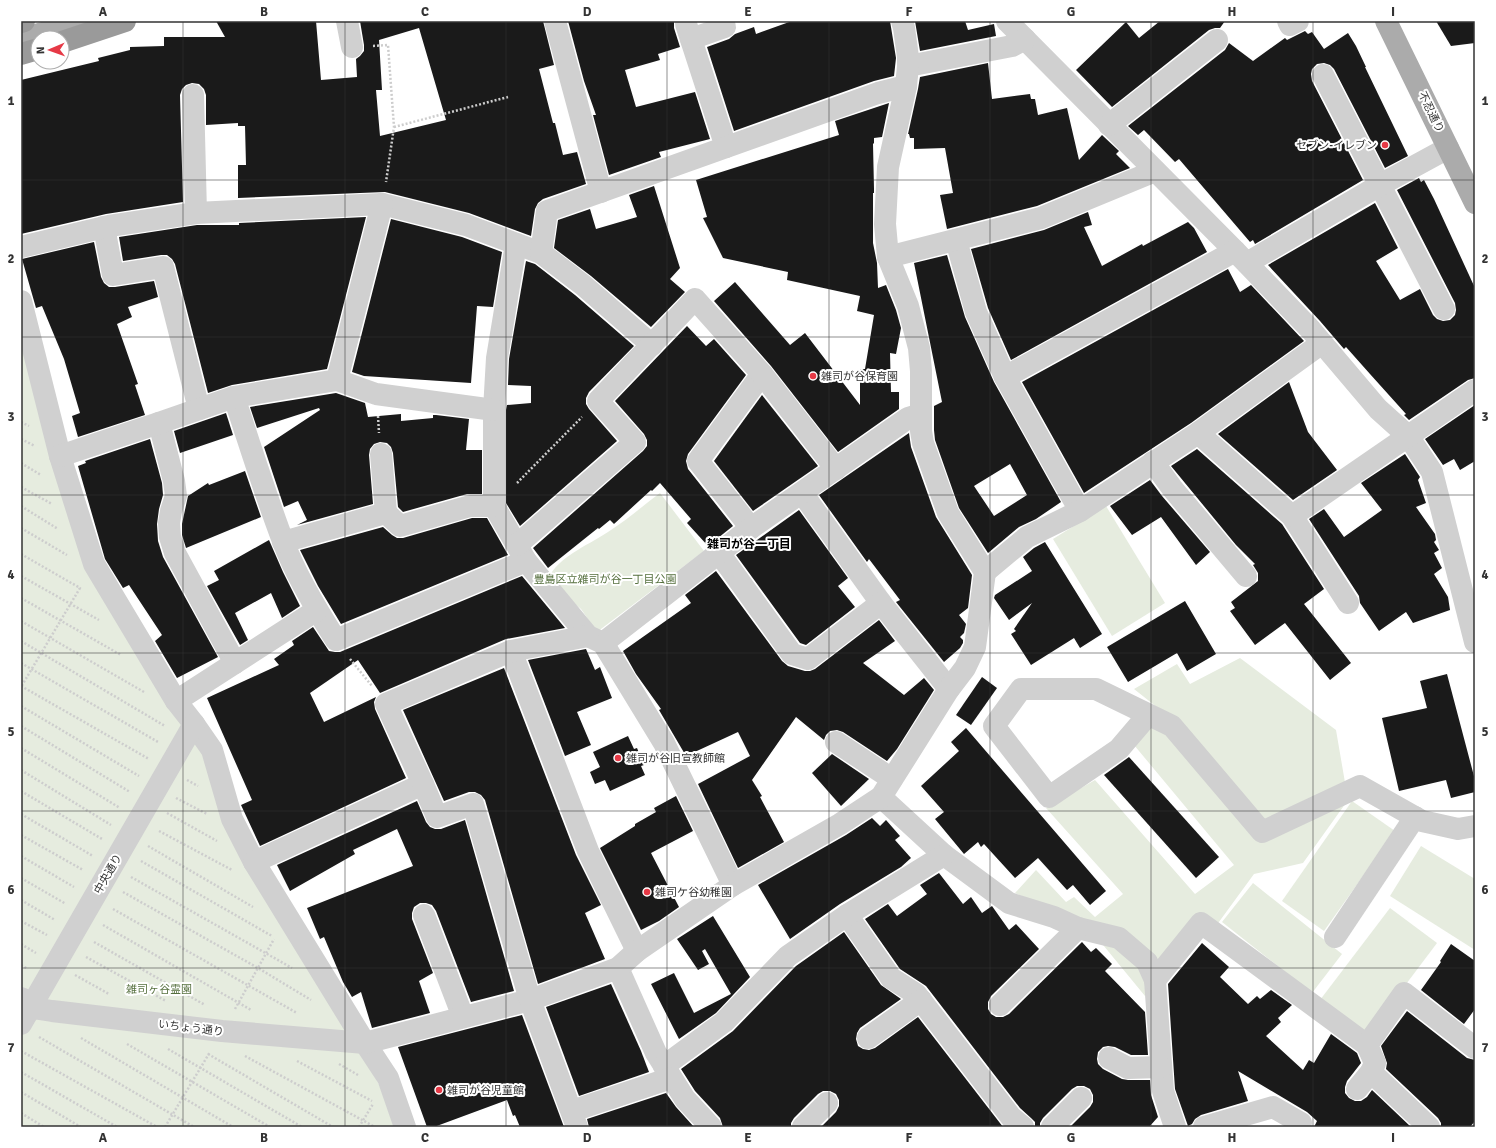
<svg xmlns="http://www.w3.org/2000/svg" width="1496" height="1148" font-family="Signika,'Noto Sans JP',sans-serif">
<style>
.green{fill:#e6ecdf}
.building{fill:#1a1a1a;fill-rule:evenodd}
.lines{fill:none;stroke-linecap:round;stroke-linejoin:round}
.path{stroke:#cdcdcd;stroke-width:2.5;stroke-dasharray:2 2;stroke-linecap:butt}
.minor{stroke:#d0d0d0;stroke-width:22}
.major{stroke:#ababab;stroke-width:22}
.highway{stroke:#9a9a9a;stroke-width:22}
.grid{fill:none;stroke:#333;stroke-width:1;stroke-opacity:0.55}
.poi-dot{fill:#e63946;stroke:#fff;stroke-width:1.5}
.labels{text-anchor:middle;dominant-baseline:central;stroke-width:4;stroke-linejoin:round;paint-order:stroke}
.street-label{font-size:11px;fill:#333;stroke:#fff}
.poi-label{font-size:11px;fill:#333;stroke:#fff;text-anchor:start}
.park-label{font-size:11px;fill:#56703f;stroke:#fff}
.neighbourhood-label{font-size:12px;font-weight:bold;fill:#000;stroke:#fff}
.neatline{fill:none;stroke:#333;stroke-width:1.5}
.grid-label{font-size:13px;text-anchor:middle;font-weight:bold;fill:#333}
</style>
<rect width="100%" height="100%" fill="#fff"/>
<!-- green -->
<g class="green">
<polygon points="21,295 94,564 180,710 353,1030 399,1127 21,1127"/>
<path d="M660,493L704,551L597,632L581,609L569,599L550,575C563,554 591,544 611,530C628,519 644,505 660,493Z"/>
<polygon points="1106,506 1165,603 1112,636 1053,539"/>
<polygon points="1240,658 1336,730 1348,800 1303,863 1254,874 1216,926 1148,976 1145,996 1085,923 1015,893 1036,870 1066,902 1074,897 1095,917 1123,894 1046,808 1095,780 1195,894 1234,865 1134,745 1163,712 1134,689 1177,664 1190,684"/>
<polygon points="1352,801 1395,831 1324,931 1282,901"/>
<polygon points="1421,846 1475,879 1475,950 1390,896"/>
<polygon points="1253,883 1342,954 1312,993 1222,922"/>
<polygon points="1390,908 1437,943 1367,1036 1320,1000"/>
</g>
<!-- building -->
<g class="building">
<path d="M216,21H316L321,80L357,77L356,59L360,56L364,51V45L360,21H543L554,65L539,69L553,123H555L563,155L577,152L586,184L543,199L538,203L535,209L531,236L469,213L385,192L238,198V165H246L245,126H238V123L206,125V95L204,89L199,84L192,83L186,85L182,89L180,95L183,202L106,214L21,234V80L99,61L98,58L130,50V47L164,46V37H225ZM419,28L446,120L380,136L376,90H382L379,40Z"/>
<polygon points="568,21 674,21 674,28 680,47 658,54 660,60 625,70 636,107 695,92 710,139 659,152 661,157 609,175 593,115 596,115 584,81"/>
<polygon points="792,21 890,21 896,58 894,76 874,81 734,131 707,47 729,39 735,34 754,27 756,34"/>
<polygon points="915,21 965,21 968,30 994,24 996,36 920,51"/>
<polygon points="1160,21 1225,21 1220,28 1215,28 1209,30 1112,107 1076,70 1126,22 1139,38"/>
<polygon points="1436,21 1475,21 1475,43 1451,46"/>
<polygon points="1305,31 1308,34 1312,32 1324,49 1348,33 1356,46 1366,67 1365,67 1408,156 1385,168 1334,69 1330,65 1324,63 1317,64 1312,69 1311,74 1312,81 1363,180 1255,244 1253,240 1250,242 1179,159 1175,162 1144,130 1138,135 1128,126 1225,50 1229,43 1253,61 1285,38 1287,40"/>
<polygon points="988,63 992,99 1030,94 1031,99 1035,99 1038,115 1067,108 1079,160 1102,135 1119,151 1116,154 1130,168 1037,206 947,229 940,195 953,193 945,148 914,149 914,138 910,138 909,134 908,134 918,89 920,77"/>
<polygon points="889,103 882,137 874,138 874,143 873,144 874,189 874,193 873,193 873,243 877,263 878,288 886,285 896,310 901,328 896,354 890,353 891,392 899,392 899,409 838,452 771,366 714,301 735,282 790,345 805,333 860,405 860,369 865,369 874,315 857,311 860,296 787,280 788,272 723,258 703,218 707,217 696,180 839,135 835,121"/>
<polygon points="1419,178 1421,182 1424,180 1434,199 1475,288 1475,378 1468,380 1409,420 1404,415 1406,414 1370,374 1346,347 1344,349 1320,321 1268,265 1375,203 1398,248 1376,261 1400,300 1420,289 1433,315 1437,319 1443,321 1450,320 1455,315 1456,310 1455,303 1397,190"/>
<polygon points="654,186 680,268 670,279 685,292 651,327 591,276 554,248 558,220 590,209 596,229 637,217 629,195"/>
<polygon points="1088,212 1092,225 1084,227 1102,266 1142,244 1143,246 1188,222 1194,228 1207,252 1011,360 988,308 971,249 1044,230"/>
<polygon points="366,217 327,369 232,385 208,393 175,264 172,259 167,255 161,255 123,261 119,237 197,225 239,225 239,223"/>
<polygon points="391,219 462,237 502,252 493,307 477,306 471,383 364,376 352,372"/>
<polygon points="94,242 101,277 104,283 109,287 115,287 154,281 158,297 128,307 132,317 117,324 138,384 135,385 145,415 78,437 72,416 80,413 64,359 42,306 36,308 22,259"/>
<path d="M947,255L965,317L994,382L1061,502L1036,519L1019,527L988,553L959,508L935,440L934,430V406L942,402L914,263ZM1010,464L1027,495L994,516L974,486Z"/>
<polygon points="526,261 535,264 575,295 634,346 589,392 586,398 586,404 589,409 617,441 520,526 506,503 506,410 507,405 531,403 531,386 508,385 509,359"/>
<polygon points="1228,269 1240,292 1251,285 1304,341 1191,423 1084,493 1022,382"/>
<polygon points="687,326 706,346 714,339 746,375 688,454 686,461 688,469 733,526 708,546 687,523 691,519 660,483 652,491 651,490 614,524 610,520 599,529 598,528 548,568 533,548 643,451 647,446 647,440 644,434 615,401"/>
<polygon points="1289,382 1308,432 1337,470 1293,500 1218,434"/>
<polygon points="336,393 365,403 368,417 401,414 401,421 433,418 433,415 436,415 469,419 466,450 482,450 482,494 467,494 403,512 398,507 393,453 391,447 387,443 380,442 374,444 370,449 369,455 373,504 297,525 307,520 298,501 284,507 264,447 320,410 319,408 257,428 250,407"/>
<polygon points="762,395 818,466 753,511 714,461"/>
<polygon points="1475,405 1475,461 1460,470 1454,459 1443,465 1425,439"/>
<polygon points="226,413 233,435 180,453 174,431"/>
<polygon points="909,433 911,447 936,517 972,575 968,608 959,615 966,624 964,633 960,637 963,640 963,643 960,648 944,662 896,602 900,600 869,559 867,562 819,495"/>
<polygon points="150,439 162,483 163,495 159,509 157,524 158,541 163,557 218,657 177,678 155,641 162,635 129,585 123,588 105,559 78,466 86,463 85,461"/>
<polygon points="1197,449 1282,524 1324,589 1304,604 1351,663 1330,680 1285,623 1255,645 1230,611 1235,608 1231,602 1258,581 1258,573 1253,565 1255,564 1236,545 1171,466"/>
<polygon points="1405,454 1420,477 1418,480 1426,503 1416,507 1435,534 1436,540 1434,542 1439,550 1434,553 1442,568 1434,574 1448,597 1450,610 1413,623 1406,612 1379,631 1360,603 1359,596 1309,519 1324,509 1344,537 1382,510 1361,483"/>
<polygon points="245,471 261,517 186,548 182,535 182,524 188,496 208,483 209,485"/>
<polygon points="1150,480 1162,496 1210,552 1196,565 1161,517 1132,535 1110,506"/>
<polygon points="799,510 848,578 838,586 855,607 806,645 800,643 736,555"/>
<polygon points="472,518 487,518 508,555 341,624 318,586 300,550 383,527 392,535 397,538 403,538"/>
<polygon points="269,540 283,572 300,606 282,618 271,593 235,613 248,640 240,645 207,586 219,580 214,571"/>
<polygon points="1045,542 1102,634 1080,648 1074,638 1031,665 1011,634 1016,631 1014,629 1032,603 1009,620 994,598 995,595 1032,571 1023,557 1034,548"/>
<polygon points="716,571 782,661 788,666 805,671 810,671 815,669 879,620 895,641 863,663 904,695 924,678 934,690 897,749 887,761 843,732 837,730 830,731 826,735 824,740 796,717 752,780 762,796 760,797 784,842 738,868 698,784 750,756 738,732 686,756 659,710 661,709 636,674 623,651 691,603 685,595"/>
<polygon points="522,576 565,628 506,639 380,693 358,660 310,693 324,722 376,697 374,702 375,709 406,778 260,846 241,805 252,800 207,698 279,665 274,659 294,645 292,641 313,627 329,651 335,652 340,652"/>
<polygon points="1185,601 1216,654 1187,671 1177,653 1128,682 1107,647"/>
<polygon points="586,649 595,670 600,667 612,698 577,712 591,745 565,756 528,660"/>
<polygon points="504,668 576,855 601,905 585,913 605,959 538,984 485,800 481,795 475,792 469,792 444,801 403,710"/>
<polygon points="1447,674 1475,780 1475,792 1451,798 1446,780 1399,791 1382,718 1427,708 1420,681"/>
<polygon points="982,677 997,688 971,725 956,715"/>
<polygon points="966,728 1106,891 1090,905 1073,885 1067,890 1038,858 1015,878 984,844 981,847 978,842 964,854 935,819 944,812 921,786 959,751 951,742"/>
<polygon points="628,736 634,749 637,748 644,765 641,766 645,775 610,791 605,780 595,784 590,772 600,767 593,752"/>
<polygon points="832,754 869,779 841,806 812,773"/>
<polygon points="1129,757 1219,857 1196,878 1104,775"/>
<polygon points="676,796 693,831 651,853 679,907 659,921 641,930 600,848 635,826 635,824 656,812 654,808"/>
<polygon points="417,801 426,822 430,827 435,829 441,829 465,820 514,991 471,1002 436,911 432,905 426,903 420,903 414,907 412,913 412,919 433,973 419,981 430,1013 372,1028 361,992 352,997 343,982 324,937 320,939 307,908 413,866 397,829 353,850 355,854 290,891 277,865"/>
<polygon points="872,818 880,826 886,820 900,836 895,840 911,858 901,867 840,904 790,939 758,885 846,835"/>
<polygon points="939,873 963,904 971,897 982,913 992,906 1009,930 1016,924 1039,949 991,996 988,1002 988,1009 991,1014 996,1017 1003,1017 1009,1014 1082,942 1091,952 1096,948 1112,964 1105,971 1145,1012 1148,1055 1131,1055 1115,1047 1108,1046 1103,1047 1098,1052 1097,1059 1098,1064 1103,1069 1122,1079 1128,1080 1150,1080 1151,1095 1158,1117 1149,1127 1070,1127 1090,1107 1093,1102 1093,1095 1090,1089 1084,1086 1077,1086 1072,1089 1043,1118 1040,1123 1040,1127 1035,1127 1035,1122 1031,1118 1020,1108 926,986 900,969 865,919 888,904 897,916 927,894 920,885"/>
<polygon points="713,916 750,977 716,1013 679,1039 651,984 674,973 694,1013 731,994 705,949 702,951 709,964 698,970 677,939"/>
<polygon points="844,932 881,985 901,999 860,1028 857,1033 856,1039 858,1046 863,1049 869,1050 875,1048 918,1017 1003,1127 821,1127 836,1112 839,1106 839,1100 836,1094 830,1091 823,1091 818,1094 794,1118 791,1123 791,1127 723,1127 720,1118 695,1091 681,1069 733,1031 796,966"/>
<polygon points="1202,943 1229,967 1220,977 1248,1004 1257,996 1260,999 1271,990 1292,1005 1278,1018 1281,1022 1266,1036 1303,1070 1309,1060 1314,1063 1331,1034 1357,1053 1361,1063 1347,1081 1345,1087 1345,1093 1349,1098 1355,1101 1361,1101 1367,1097 1372,1090 1411,1127 1314,1127 1317,1121 1307,1112 1238,1071 1248,1101 1201,1115 1195,1119 1192,1124 1188,1126 1175,1089 1168,984"/>
<polygon points="1451,944 1475,961 1475,1009 1464,1024 1421,990 1441,962 1440,961"/>
<polygon points="611,984 641,1051 649,1072 579,1096 546,1007"/>
<polygon points="1407,1011 1467,1058 1475,1060 1475,1121 1470,1127 1441,1127 1441,1123 1438,1118 1386,1069 1387,1063 1381,1046"/>
<polygon points="522,1015 564,1127 520,1127 515,1115 513,1116 507,1100 434,1127 427,1127 398,1047"/>
<polygon points="666,1093 676,1107 694,1127 589,1127 587,1119"/>
</g>
<g class="lines">
<!-- path -->
<g class="path">
<polyline points="373,46 388,45 394,127 386,182"/>
<polyline points="394,127 508,97"/>
<polyline points="378,416 379,433"/>
<polyline points="21,422 29,426"/>
<polyline points="21,439 35,446"/>
<polyline points="21,463 41,475"/>
<polyline points="517,483 582,417"/>
<polyline points="21,487 52,504"/>
<polyline points="21,506 58,529"/>
<polyline points="21,528 67,555"/>
<polyline points="21,554 80,588 21,687"/>
<polyline points="21,576 99,620"/>
<polyline points="21,598 121,655"/>
<polyline points="21,621 144,692"/>
<polyline points="21,641 165,726"/>
<polyline points="350,659 372,686"/>
<polyline points="21,663 158,742"/>
<polyline points="21,686 149,759"/>
<polyline points="21,706 139,776"/>
<polyline points="21,726 130,792"/>
<polyline points="21,748 120,808"/>
<polyline points="21,770 111,825"/>
<polyline points="187,780 198,786"/>
<polyline points="21,791 102,839"/>
<polyline points="176,798 207,814"/>
<polyline points="167,813 217,841"/>
<polyline points="21,814 93,856"/>
<polyline points="159,831 232,870"/>
<polyline points="21,835 83,870"/>
<polyline points="148,846 253,907"/>
<polyline points="21,856 74,887"/>
<polyline points="141,861 272,936"/>
<polyline points="131,877 292,968"/>
<polyline points="21,878 66,904"/>
<polyline points="123,892 258,968 311,1000"/>
<polyline points="21,900 55,920"/>
<polyline points="113,909 297,1013"/>
<polyline points="21,921 47,935"/>
<polyline points="103,925 251,1010"/>
<polyline points="94,942 205,1005"/>
<polyline points="21,944 36,953"/>
<polyline points="86,957 166,1001"/>
<polyline points="21,965 28,969"/>
<polyline points="75,975 109,994"/>
<polyline points="235,1009 274,939"/>
<polyline points="39,1037 194,1127"/>
<polyline points="81,1038 233,1127"/>
<polyline points="127,1044 270,1127"/>
<polyline points="168,1049 302,1127"/>
<polyline points="21,1051 157,1127"/>
<polyline points="208,1054 333,1127"/>
<polyline points="245,1056 375,1127"/>
<polyline points="297,1061 372,1101"/>
<polyline points="339,1064 358,1075"/>
<polyline points="21,1072 117,1127"/>
<polyline points="21,1092 81,1127"/>
<polyline points="21,1113 44,1127"/>
<polyline points="165,1127 210,1052"/>
<polyline points="359,1127 373,1104"/>
</g>
<!-- minor -->
<g class="minor">
<polyline points="347,21 352,47"/>
<polyline points="555,21 601,192"/>
<polyline points="1007,21 1235,251 1311,330 1378,409 1408,436 1432,472 1475,642"/>
<polyline points="1288,21 1290,25 1298,21"/>
<polyline points="686,24 726,147"/>
<polyline points="691,39 725,27 723,21"/>
<polyline points="908,66 1012,46 1025,39"/>
<polyline points="1323,75 1444,309"/>
<polyline points="193,95 196,213"/>
<polyline points="1109,125 1217,40"/>
<polyline points="104,227 113,275 163,267 199,409"/>
<polyline points="956,240 976,312 1005,377 1080,511"/>
<polyline points="516,244 497,358 494,410 494,506 526,561 588,636 603,643 664,743 733,885"/>
<polyline points="21,247 109,226 196,213 382,204 466,225 541,253 583,285 652,345"/>
<polyline points="541,253 547,211 878,93 906,86"/>
<polyline points="888,257 1041,218 1155,171"/>
<polyline points="1247,263 1380,185 1448,148"/>
<polyline points="21,301 60,456 94,564 176,701 194,724 212,750 232,819 254,862 365,1043 388,1078 405,1127"/>
<polyline points="1005,377 1235,251"/>
<polyline points="337,380 382,204"/>
<path d="M234,397C250,445 265,494 283,541C296,576 316,609 336,640L526,561"/>
<polyline points="159,423 174,481 176,496 171,511 169,523 170,537 175,553 235,663"/>
<polyline points="1198,433 1292,516 1348,603"/>
<polyline points="381,454 386,513"/>
<polyline points="60,456 159,423 234,397 337,380 376,394 494,410"/>
<polyline points="1153,462 1172,488 1246,576"/>
<polyline points="802,493 881,603 949,689"/>
<polyline points="1292,516 1475,390"/>
<polyline points="751,528 698,461 762,374"/>
<polyline points="283,542 386,513 400,526 470,506 494,506"/>
<polyline points="517,545 635,442 598,401 695,299 762,374 836,469"/>
<polyline points="719,553 792,654 808,659 881,603"/>
<polyline points="985,572 1027,537 1080,511 1198,433 1322,343"/>
<polyline points="603,643 751,528 908,418 921,414"/>
<polyline points="511,651 588,851 637,951"/>
<polyline points="176,701 317,610"/>
<polyline points="1148,715 1119,749 1049,797 994,726 1021,689 1096,689 1172,726 1262,832 1360,786 1422,821 1458,829 1475,826"/>
<polyline points="836,742 892,779"/>
<polyline points="881,797 944,855 1009,903 1054,917 1078,928 1119,938 1147,962 1155,980 1163,1091 1175,1127"/>
<polyline points="254,862 423,784"/>
<polyline points="424,915 463,1017"/>
<polyline points="847,915 891,978 916,994 1011,1117 1023,1127"/>
<polyline points="1335,937 1415,817"/>
<polyline points="618,968 656,1053 685,1099 711,1127"/>
<polyline points="1155,980 1201,923 1367,1045"/>
<polyline points="21,998 39,1009 52,1011 222,1031 365,1043 530,1000 618,968 637,951 733,885 840,824 881,797 949,689 965,668 975,647 985,572 948,513 923,443 921,431 921,371 919,348 908,306 888,257 885,224 888,167 906,86 908,66 908,57 904,28 902,21"/>
<polyline points="1000,1005 1078,928"/>
<polyline points="21,1024 194,724"/>
<polyline points="868,1038 921,1000"/>
<polyline points="1109,1058 1128,1068 1161,1067"/>
<polyline points="664,1066 724,1022 788,956 847,915 944,855"/>
<polyline points="1371,1072 1429,1127"/>
<polyline points="1357,1089 1371,1072 1375,1063 1367,1045 1404,993 1475,1048"/>
<polyline points="572,1111 671,1078"/>
<polyline points="577,1127 530,1000 473,804 437,817 423,784 386,704 511,651 588,636"/>
<polyline points="803,1127 827,1103"/>
<polyline points="1052,1127 1081,1098"/>
<polyline points="1204,1127 1273,1107 1301,1123 1298,1127"/>
</g>
<!-- major -->
<g class="major">
<polyline points="1386,21 1475,203"/>
<polyline points="21,39 85,21"/>
</g>
<!-- highway -->
<g class="highway">
<polyline points="21,22 24,21"/>
<polyline points="62,42 125,21"/>
<polyline points="21,54 38,49"/>
</g>
</g>
<!-- grid -->
<path class="grid" d="M183,21V1127M345,21V1127M506,21V1127M667,21V1127M829,21V1127M990,21V1127M1151,21V1127M1313,21V1127M21,180H1475M21,337H1475M21,495H1475M21,653H1475M21,811H1475M21,968H1475"/>
<!-- markers -->
<g class="poi-dot">
<circle cx="1385" cy="145" r="4"/>
<circle cx="813" cy="376" r="4"/>
<circle cx="618" cy="758" r="4"/>
<circle cx="647" cy="892" r="4"/>
<circle cx="439" cy="1090" r="4"/>
</g>
<g class="labels">
<!-- street labels -->
<g class="street-label">
<text transform="translate(1431 112) rotate(64)">不忍通り</text>
<text transform="translate(108 874) rotate(-60)">中央通り</text>
<text transform="translate(191 1028) rotate(7)">いちょう通り</text>
</g>
<!-- poi labels -->
<g class="poi-label">
<text x="1377" y="145" text-anchor="end">セブン-イレブン</text>
<text x="821" y="376">雑司が谷保育園</text>
<text x="626" y="758">雑司が谷旧宣教師館</text>
<text x="655" y="892">雑司ケ谷幼稚園</text>
<text x="447" y="1090">雑司が谷児童館</text>
</g>
<!-- park labels -->
<g class="park-label">
<text x="605" y="579">豊島区立雑司が谷一丁目公園</text>
<text x="159" y="989">雑司ヶ谷霊園</text>
</g>
<!-- neighbourhood labels -->
<g class="neighbourhood-label">
<text x="749" y="544">雑司が谷一丁目</text>
</g>
</g>
<!-- border -->
<rect width="1496" height="1148" fill="none" stroke="#ffffff" stroke-width="44"/>
<!-- north arrow -->
<g transform="translate(50 50) rotate(268)"><circle r="19" fill="#ffffff" stroke="#adadad"/>
<path d="M0-3L7 15L0 10L-7 15Z" fill="#e63946"/>
<text y="-6" font-size="11" font-weight="bold" text-anchor="middle" fill="#333333">N</text>
</g>
<rect x="22" y="22" width="1452" height="1104" class="neatline"/>
<g class="grid-label">
<text x="103" y="16">A</text>
<text x="264" y="16">B</text>
<text x="425" y="16">C</text>
<text x="587" y="16">D</text>
<text x="748" y="16">E</text>
<text x="909" y="16">F</text>
<text x="1071" y="16">G</text>
<text x="1232" y="16">H</text>
<text x="1393" y="16">I</text>
<text x="11" y="105">1</text>
<text x="1485" y="105">1</text>
<text x="11" y="263">2</text>
<text x="1485" y="263">2</text>
<text x="11" y="421">3</text>
<text x="1485" y="421">3</text>
<text x="11" y="579">4</text>
<text x="1485" y="579">4</text>
<text x="11" y="736">5</text>
<text x="1485" y="736">5</text>
<text x="11" y="894">6</text>
<text x="1485" y="894">6</text>
<text x="11" y="1052">7</text>
<text x="1485" y="1052">7</text>
<text x="103" y="1142">A</text>
<text x="264" y="1142">B</text>
<text x="425" y="1142">C</text>
<text x="587" y="1142">D</text>
<text x="748" y="1142">E</text>
<text x="909" y="1142">F</text>
<text x="1071" y="1142">G</text>
<text x="1232" y="1142">H</text>
<text x="1393" y="1142">I</text>
</g>
</svg>
